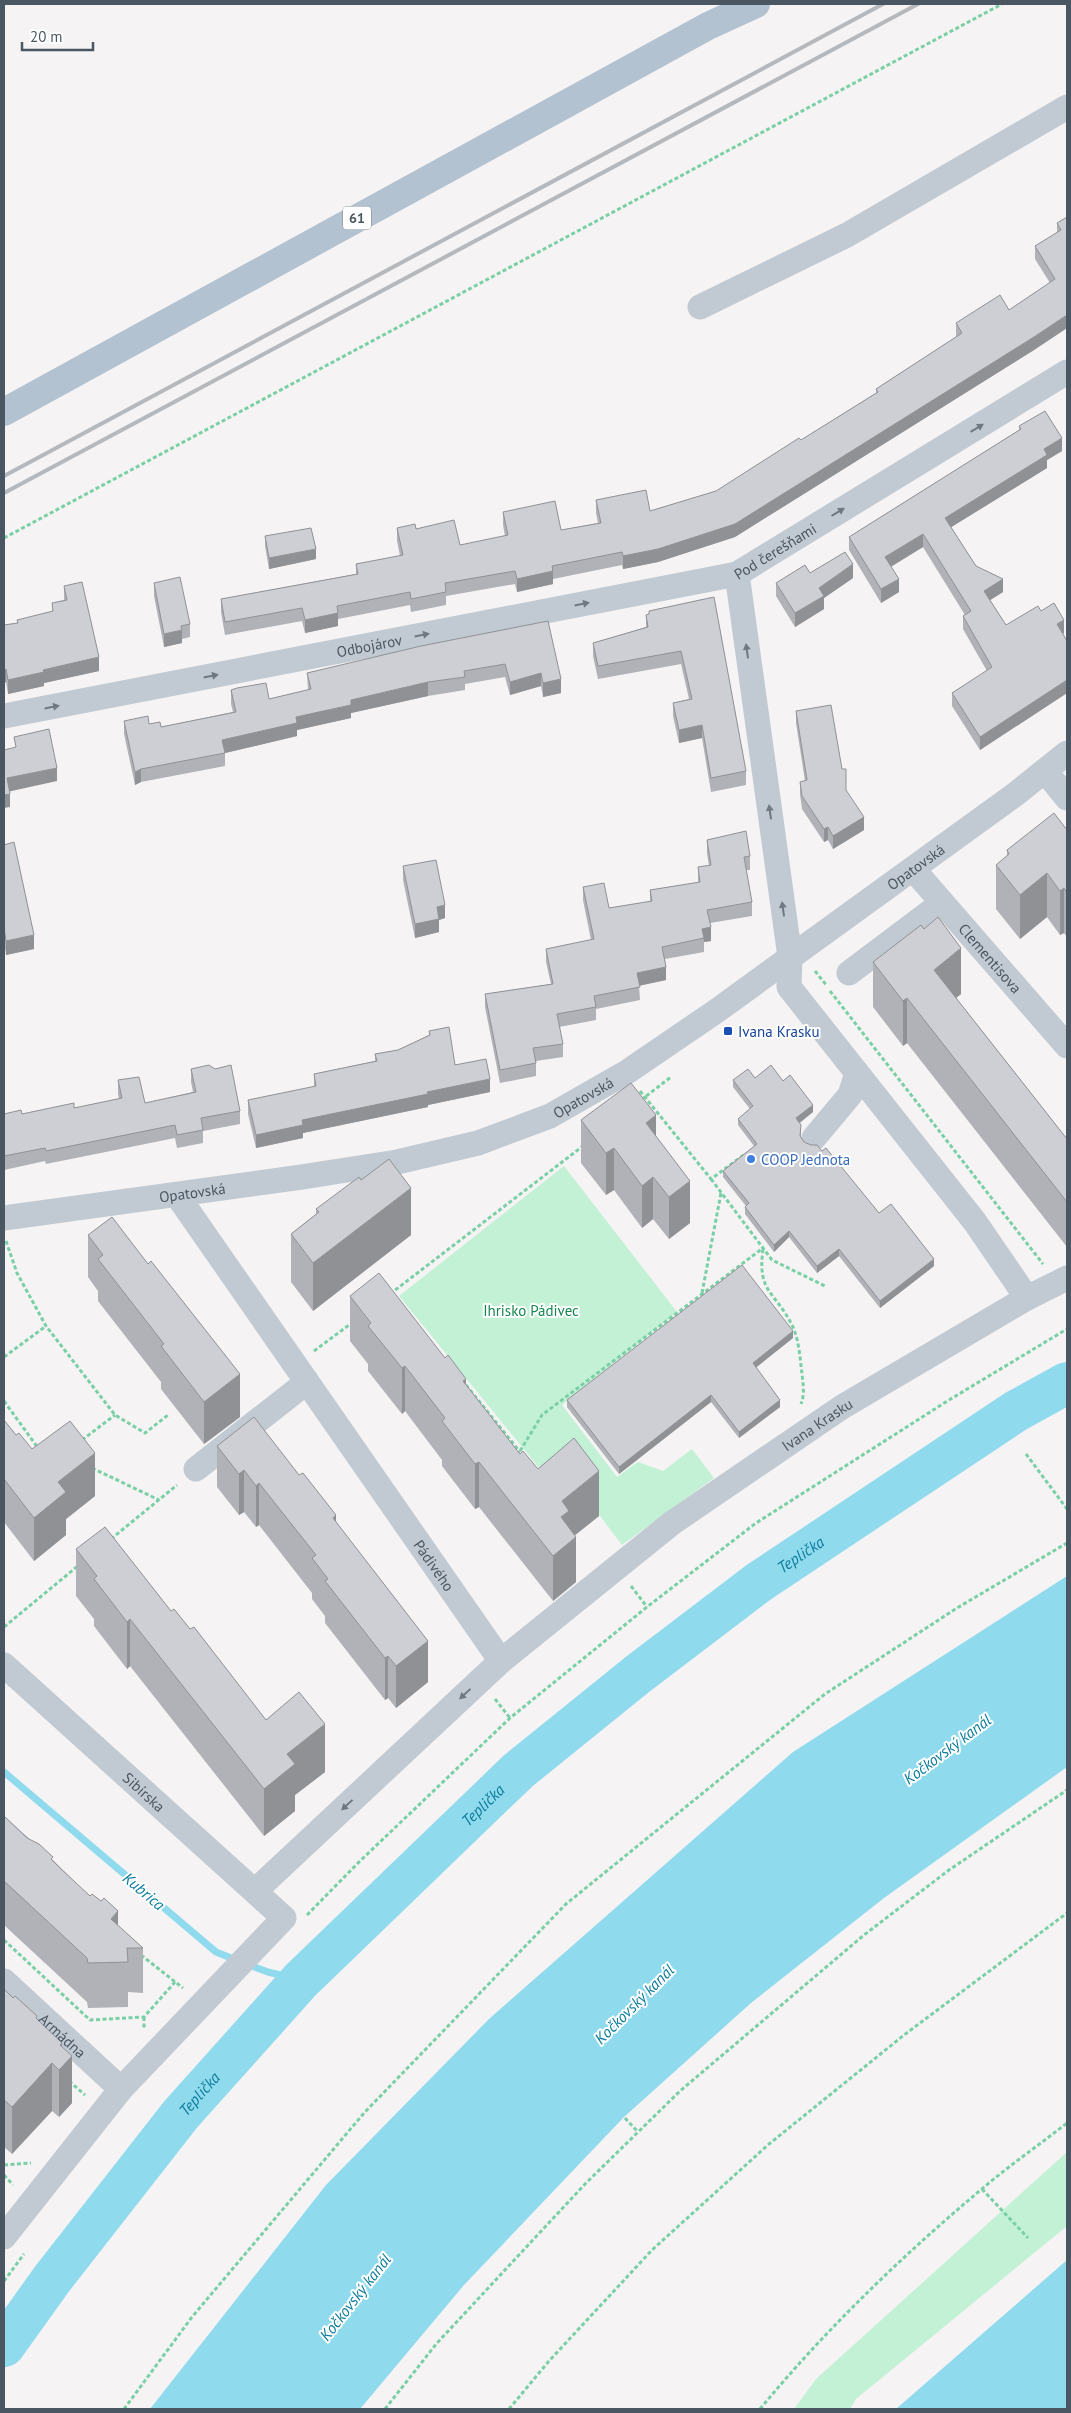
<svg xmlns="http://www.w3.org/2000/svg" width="1071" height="2413" font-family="'PT Sans',sans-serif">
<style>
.green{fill:#c3f1d5}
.water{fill:#90daee}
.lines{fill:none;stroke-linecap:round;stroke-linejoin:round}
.stream{stroke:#90daee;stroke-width:7}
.river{stroke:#90daee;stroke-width:42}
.path{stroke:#7ad0a6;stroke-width:3;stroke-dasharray:4 2.5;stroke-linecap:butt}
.minor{stroke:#c1cad2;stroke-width:25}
.major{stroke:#b3c2d1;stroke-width:28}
.rail{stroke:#b5b8bd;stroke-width:4}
.wall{fill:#b0b2b7}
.shaded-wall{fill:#909195}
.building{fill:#cdcfd5;stroke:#909195}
.oneway{fill:#6e7983}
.transit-dot{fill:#1a4fb4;stroke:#fff;stroke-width:2}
.shop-dot{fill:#3f7fe0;stroke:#fff;stroke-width:2}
.labels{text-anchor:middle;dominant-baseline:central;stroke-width:4;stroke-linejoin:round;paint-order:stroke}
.shield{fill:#fff;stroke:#808990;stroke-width:1}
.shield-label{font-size:14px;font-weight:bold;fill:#4a5661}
.street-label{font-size:15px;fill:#4a5661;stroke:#fff}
.transit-label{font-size:15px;fill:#164399;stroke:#fff;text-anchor:start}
.shop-label{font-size:15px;fill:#366cbe;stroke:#fff;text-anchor:start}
.park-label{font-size:15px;fill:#17864f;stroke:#fff}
.water-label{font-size:16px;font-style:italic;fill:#0c7c9b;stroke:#fff}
</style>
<rect width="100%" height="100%" fill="#f5f3f3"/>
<!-- green -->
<g class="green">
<polygon points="564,1166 677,1312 562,1405 617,1477 638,1462 663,1471 692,1449 714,1478 622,1545 572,1479 558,1491 399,1296"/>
<polygon points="1067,2152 1067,2226 856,2399 850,2409 794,2409 816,2379"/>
</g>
<!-- water -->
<g class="water">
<polygon points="1067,1576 1067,1767 884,1898 751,2003 624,2117 464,2285 360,2409 150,2409 326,2185 489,2019 793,1752"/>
<polygon points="1067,2260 1067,2409 896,2409"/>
</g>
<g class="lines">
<!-- stream -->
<g class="stream">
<polyline points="4,1772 216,1952 236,1960"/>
<polyline points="246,1964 268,1972 301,1980"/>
</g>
<!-- river -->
<path class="river" id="s1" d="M4,2346L52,2279L181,2114L301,1980L518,1771L638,1674L759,1582L1016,1411L1067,1383"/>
<!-- path -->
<g class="path">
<polyline points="4,538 1002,4"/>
<polyline points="815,971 827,986"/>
<polyline points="830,991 1043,1264"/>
<polyline points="640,1091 711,1179 745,1154"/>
<polyline points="641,1100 671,1077"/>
<polyline points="711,1179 772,1260 825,1286"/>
<polyline points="6,1241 17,1273 46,1326 115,1415 145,1433 168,1415"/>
<path d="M763,1249C757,1293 775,1291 792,1325C799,1339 800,1358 802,1374C803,1384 805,1394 801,1404"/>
<polyline points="702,1293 721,1193"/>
<polyline points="390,1294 583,1146"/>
<polyline points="314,1351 353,1322"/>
<polyline points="4,1357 46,1326"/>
<polyline points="466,1385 520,1452"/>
<polyline points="4,1401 38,1448"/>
<polyline points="82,1440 115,1415"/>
<polyline points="520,1451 542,1415 763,1248"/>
<polyline points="1026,1454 1067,1509"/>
<polyline points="92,1468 159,1500"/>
<polyline points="111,1539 177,1485"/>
<polyline points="631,1586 647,1607"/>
<polyline points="4,1627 79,1565"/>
<polyline points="495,1699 510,1718"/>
<polyline points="307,1915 359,1862 510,1718 647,1607 756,1523 949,1400 1067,1329"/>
<polyline points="4,1940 90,2020 144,2017 175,1982"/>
<polyline points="141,1955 183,1988"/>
<polyline points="144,2017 144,2029"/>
<polyline points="69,2081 85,2095"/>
<polyline points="625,2118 638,2132"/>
<polyline points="4,2165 31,2163"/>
<polyline points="4,2175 13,2185"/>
<polyline points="982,2189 1028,2238"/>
<polyline points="4,2281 24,2254"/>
<polyline points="124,2409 192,2317 364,2113 566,1904 825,1694 957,1608 1067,1543"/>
<polyline points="385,2409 437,2343 586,2183 680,2091 864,1935 949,1870 1067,1790"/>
<polyline points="509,2409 549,2361 652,2250 769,2144 904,2035 1067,1913"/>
<path d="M760,2409C827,2328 903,2255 983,2188C1010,2165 1039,2145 1067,2123"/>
</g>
<!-- minor -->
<g class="minor">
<polyline points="700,307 847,235 1067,107"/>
<path id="s2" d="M4,716L737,574L1067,372"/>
<polyline points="1045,771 1067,798"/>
<path id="s3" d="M913,869L1067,1046"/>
<polyline points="849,973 942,903"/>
<polyline points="814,1138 850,1095 857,1073"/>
<path id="s4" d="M177,1195L501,1661"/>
<path id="s5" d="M4,1218L302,1177L397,1162L478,1143L550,1116L627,1072L715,1012L1017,793L1067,753"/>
<polyline points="1027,1298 1067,1278"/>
<polyline points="196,1469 307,1382"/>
<path id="s6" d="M4,1665L284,1918L121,2089L4,2237"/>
<path id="s7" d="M255,1891L501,1661L672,1523L842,1407L1027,1298L975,1222L789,987L790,957L737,574"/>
<path id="s8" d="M4,1981L121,2089"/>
</g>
<!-- major -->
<polyline class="major" points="4,412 708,26 756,4"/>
<!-- rail -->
<g class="rail">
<polyline points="4,476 883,4"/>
<polyline points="4,493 918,4"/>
</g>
</g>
<!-- wall -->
<g class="wall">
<polygon points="1067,217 1067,328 1034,350 735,537 658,562 623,569 622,565 553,579 553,584 517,592 515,584 446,596 446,605 411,612 410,605 338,619 338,626 305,633 302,621 225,635 221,612 221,599 356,574 356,564 400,556 397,541 397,528 416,529 460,545 505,536 503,525 503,512 561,530 598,523 596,513 596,500 650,511 716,491 801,440 876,393 876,389 956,337 956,323 1009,310 1050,283 1035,259 1035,246 1057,233 1057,223"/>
<polygon points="1019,426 1062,451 1047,460 1047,468 951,527 976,566 1003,592 990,600 1006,625 1041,611 1064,633 1063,634 1067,641 1067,693 980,750 952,706 952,693 987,671 963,629 963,616 965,615 923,547 891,567 899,592 881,603 849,550 849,537 1019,430"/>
<polygon points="265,536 316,559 269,569 265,546"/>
<polygon points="853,578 824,598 824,609 795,627 776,596 776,583"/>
<polygon points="154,583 190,624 190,637 182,639 182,643 164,647 154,596"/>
<polygon points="64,586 99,671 44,683 44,686 8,694 6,682 4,683 4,625 17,623 17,620 52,612 52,603 64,600"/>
<polygon points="714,597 746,771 746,785 711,792 702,738 679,743 673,716 673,703 689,699 681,664 598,679 593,656 593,643 646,627 646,615 649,614 649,611"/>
<polygon points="548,621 561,693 543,697 541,686 510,695 505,677 465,684 465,690 428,696 351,713 351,718 297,730 297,736 225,753 225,766 141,782 135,785 124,734 124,721 149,724 161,727 233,712 231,704 231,690 269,699 308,690 307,673"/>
<polygon points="796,711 842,769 846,790 864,830 833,849 828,840 824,842 802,809 800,794 800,782 805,781 796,723"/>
<polygon points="1067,830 1067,937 1064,933 1060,935 1047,917 1020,939 996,909 996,865 1007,856 1007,850"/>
<polygon points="707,840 750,856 750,870 746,870 752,902 752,916 710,923 711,941 704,942 704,952 665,959 666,980 639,986 640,1000 596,1009 596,1020 559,1027 563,1044 563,1057 536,1061 536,1076 500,1083 485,1007 485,994 551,984 546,962 546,949 591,940 583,900 583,887 609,908 650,902 650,890 698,883 698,867 709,866 707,853"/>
<polygon points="4,845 34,949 6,955 4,941"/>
<polygon points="403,866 445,918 439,920 439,932 415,938 403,880"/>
<polygon points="873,962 961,994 956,998 1067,1139 1067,1247 907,1043 903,1046 873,1007"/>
<polygon points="429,1031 455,1065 490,1092 428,1105 428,1107 303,1133 303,1138 256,1148 248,1114 248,1100 314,1087 314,1074 375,1061 375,1054 398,1050 429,1035"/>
<polygon points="191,1069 240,1111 240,1124 203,1131 203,1143 177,1148 175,1138 46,1164 45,1161 4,1170 4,1114 22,1114 74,1108 119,1099 118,1094 118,1080 145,1103 193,1092 191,1082"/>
<polygon points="755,1078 783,1081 813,1112 800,1123 801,1132 801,1137 804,1142 822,1151 879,1213 934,1266 880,1308 839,1256 817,1273 789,1237 774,1252 745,1214 745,1207 746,1206 723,1177 723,1171 754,1146 738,1125 738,1119 750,1109 733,1087 733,1080"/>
<polygon points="581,1120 656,1136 690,1223 669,1239 653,1219 642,1228 614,1190 606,1195 581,1163"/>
<polygon points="316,1209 411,1235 313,1311 291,1282 291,1234 316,1214"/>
<polygon points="88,1235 148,1264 240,1417 204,1444 161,1389 161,1382 98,1301 98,1291 88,1277"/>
<polygon points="350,1296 466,1386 520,1454 538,1469 599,1516 575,1535 576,1582 553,1601 479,1507 475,1509 442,1466 442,1460 405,1411 402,1414 368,1371 368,1364 350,1341"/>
<polygon points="793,1338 756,1367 780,1407 739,1438 711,1402 619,1474 567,1407 567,1400"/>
<polygon points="4,1420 16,1435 32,1449 95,1496 66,1519 66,1535 34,1561 4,1522"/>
<polygon points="217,1446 336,1522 428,1682 396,1708 388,1698 385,1700 325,1623 325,1616 312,1599 312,1593 259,1525 256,1527 244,1512 239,1515 217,1487"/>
<polygon points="76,1549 171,1611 190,1629 266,1720 325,1772 295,1795 295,1811 264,1836 130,1666 127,1669 94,1626 94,1619 76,1596"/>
<polygon points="4,1816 53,1860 118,1926 143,1948 143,1993 128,1992 128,2007 88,2008 87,2002 4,1925"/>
<polygon points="4,1989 37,2020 62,2047 72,2103 59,2117 52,2111 12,2154 4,2147"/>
</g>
<!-- shaded-wall -->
<g class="shaded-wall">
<polygon points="1067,315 1067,328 1034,350 735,537 658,562 623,569 623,556"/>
<polygon points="1062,438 1062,451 1047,460 1047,468 945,531 945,518 1044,449"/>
<polygon points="923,534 923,547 885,570 885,557"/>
<polygon points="316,549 316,559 269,569 269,558"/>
<polygon points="853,564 853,578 824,598 824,609 795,627 795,613 819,588"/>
<polygon points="553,571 553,584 517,592 517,579"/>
<polygon points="899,579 899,592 881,603 881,589"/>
<polygon points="1003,579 1003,592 984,604 984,591"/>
<polygon points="338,613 338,626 305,633 305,620"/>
<polygon points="1064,620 1064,633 1057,637 1057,624"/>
<polygon points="182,630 182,643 164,647 164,634"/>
<polygon points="99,657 99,671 44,683 44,686 8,694 8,680 43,670"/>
<polygon points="6,669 6,682 4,683 4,670"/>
<polygon points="541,673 541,686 510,695 510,682"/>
<polygon points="561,679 561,693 543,697 543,683"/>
<polygon points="1067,680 1067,693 980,750 980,737"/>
<polygon points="428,682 428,696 351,713 351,718 297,730 297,736 225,753 222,740 351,700"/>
<polygon points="702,725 702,738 679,743 679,730"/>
<polygon points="57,768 57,781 7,792 7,778"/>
<polygon points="141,769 141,782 135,785 135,772"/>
<polygon points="10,794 10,807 4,808 4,795"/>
<polygon points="864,817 864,830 833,849 833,836"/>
<polygon points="828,827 828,840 824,842 824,829"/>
<polygon points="1047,873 1047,917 1020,939 1020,895"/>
<polygon points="1064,888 1064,933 1060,935 1060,891"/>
<polygon points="445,905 445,918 439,920 439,932 415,938 415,924 437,907"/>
<polygon points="711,927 711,941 704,942 702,929"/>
<polygon points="34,935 34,949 6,955 6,941"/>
<polygon points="961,948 961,994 934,1015 934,970"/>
<polygon points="666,967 666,980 637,986 637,973"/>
<polygon points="907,998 907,1043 903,1046 903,1001"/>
<polygon points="490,1079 490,1092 428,1105 428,1107 303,1133 303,1138 256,1148 256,1135 302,1120 427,1092"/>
<polygon points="813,1105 813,1112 796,1125 796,1118"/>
<polygon points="656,1115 656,1157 646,1123"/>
<polygon points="614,1148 614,1190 606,1195 606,1153"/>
<polygon points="653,1177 653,1219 642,1228 642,1186"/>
<polygon points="690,1181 690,1223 669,1239 669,1197"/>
<polygon points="411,1188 411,1235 313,1311 313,1263"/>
<polygon points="789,1231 789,1237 774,1252 774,1245"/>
<polygon points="839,1249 839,1256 817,1273 817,1266"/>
<polygon points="934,1259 934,1266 880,1308 880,1301"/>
<polygon points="793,1331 793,1338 753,1370 753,1363"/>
<polygon points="405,1366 405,1411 402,1414 402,1368"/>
<polygon points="240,1374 240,1417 204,1444 204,1402"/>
<polygon points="466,1379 466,1424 463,1381"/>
<polygon points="711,1395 711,1402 619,1474 619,1467"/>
<polygon points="780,1400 780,1407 739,1438 739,1432"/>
<polygon points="95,1453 95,1496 66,1519 66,1535 34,1561 34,1518 58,1482"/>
<polygon points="479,1462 479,1507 475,1509 475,1464"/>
<polygon points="244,1470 244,1512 239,1515 239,1474"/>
<polygon points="599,1471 599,1516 569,1540 576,1537 576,1582 553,1601 553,1556 562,1501"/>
<polygon points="259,1483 259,1525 256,1527 256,1486"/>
<polygon points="336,1515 336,1557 333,1518"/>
<polygon points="130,1619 130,1666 127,1669 127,1622"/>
<polygon points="428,1641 428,1682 396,1708 396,1666"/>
<polygon points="388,1656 388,1698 385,1700 385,1658"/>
<polygon points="325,1724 325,1772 295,1795 295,1811 264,1836 264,1789 287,1754"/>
<polygon points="118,1911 118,1955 111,1964 111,1919"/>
<polygon points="62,2043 62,2066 72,2056 72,2103 59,2117 59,2070 60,2045"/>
<polygon points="52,2063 52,2111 12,2154 12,2107"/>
</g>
<!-- building -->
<g class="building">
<polygon points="1067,217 1067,315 1034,337 735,524 658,549 623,556 622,552 552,566 553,571 517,579 515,571 445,583 446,592 411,599 410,592 337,606 338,613 305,620 302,608 225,622 221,599 358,574 356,564 403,555 397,528 415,524 416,529 454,520 460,545 508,535 503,512 555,501 561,530 601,523 596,500 646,490 650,511 716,491 799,438 801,440 878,392 876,389 962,333 956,323 1000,295 1009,310 1055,279 1035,246 1061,230 1057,223"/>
<polygon points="1045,411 1062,438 1044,449 1047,455 945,518 976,566 1003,579 984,591 1006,625 1038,606 1041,611 1054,603 1064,620 1057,624 1067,641 1067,680 980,737 952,693 992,667 963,616 971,611 923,534 885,557 899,579 881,589 849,537 1021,429 1019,426"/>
<polygon points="311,528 316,549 269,558 265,536"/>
<polygon points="845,552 853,564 819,588 824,596 795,613 776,583 805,565 810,573"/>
<polygon points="180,577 190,624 181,626 182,630 164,634 154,583"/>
<polygon points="82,582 99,657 43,670 44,672 8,680 6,669 4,670 4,625 18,623 17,620 53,611 52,603 67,600 64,586"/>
<polygon points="714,597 746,771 711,778 702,725 679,730 673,703 692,699 681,651 598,666 593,643 648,627 646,615 649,614 649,611"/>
<polygon points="548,621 561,679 543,683 541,673 510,682 505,664 464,671 465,677 428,682 351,700 351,705 296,717 297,723 222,740 225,753 141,769 135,772 124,721 148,716 149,724 160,722 161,727 236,712 231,690 237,688 266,683 269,699 311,689 307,673 421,646"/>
<polygon points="831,705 842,769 846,769 846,790 864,817 833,836 828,827 824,829 802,796 800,782 807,780 796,711"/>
<polygon points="49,729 57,768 7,778 10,794 4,795 4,750 16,747 14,737"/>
<polygon points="1054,813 1067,830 1067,893 1064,888 1060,891 1047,873 1020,895 996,865 1009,854 1007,850"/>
<polygon points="746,831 750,856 744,857 752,902 707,910 711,927 702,929 704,938 662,947 666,967 637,973 640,987 594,996 596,1007 557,1014 563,1044 533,1048 536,1063 500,1070 485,994 553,984 546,949 594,939 583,887 604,883 609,908 652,901 650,890 700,882 698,867 711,865 707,840"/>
<polygon points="14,842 34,935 6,941 4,928 4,845"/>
<polygon points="436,860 445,905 437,907 439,919 415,924 403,866"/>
<polygon points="938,917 961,948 934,970 1067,1139 1067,1202 907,998 903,1001 873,962 921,925 924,929"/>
<polygon points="449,1027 455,1065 486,1059 490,1079 427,1092 428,1094 302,1120 303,1125 256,1135 248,1100 316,1086 314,1074 377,1061 375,1054 398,1050 430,1035 429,1031"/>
<polygon points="209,1065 215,1069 231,1065 240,1111 201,1118 203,1130 177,1135 175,1125 46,1151 45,1148 4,1156 4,1114 21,1110 22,1114 74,1103 74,1108 122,1098 118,1080 139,1077 145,1103 196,1092 191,1069"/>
<polygon points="771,1065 783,1081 790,1075 813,1105 796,1118 801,1125 800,1136 804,1142 811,1145 817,1145 822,1151 826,1148 879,1213 891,1204 934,1259 880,1301 839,1249 817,1266 789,1231 774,1245 745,1207 749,1203 723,1171 757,1144 738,1119 753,1106 733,1080 748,1069 755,1078"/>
<polygon points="631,1083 656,1115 646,1123 690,1181 669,1197 653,1177 642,1186 614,1148 606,1153 581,1120"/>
<polygon points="389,1159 411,1188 313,1263 291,1234 319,1212 316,1209 359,1177 361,1180"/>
<polygon points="112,1217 148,1264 151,1261 240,1374 204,1402 161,1346 164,1344 98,1259 103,1255 88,1235"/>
<polygon points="742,1265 793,1331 753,1363 780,1400 739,1432 711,1395 619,1467 567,1400"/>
<polygon points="379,1273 445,1358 448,1355 466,1379 463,1381 520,1454 523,1451 538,1469 574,1438 599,1471 562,1501 569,1511 561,1517 576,1537 553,1556 479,1462 475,1464 442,1421 445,1418 405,1366 402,1368 368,1326 371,1323 350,1296"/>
<polygon points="254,1417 299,1475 303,1473 336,1515 333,1518 428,1641 396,1666 388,1656 385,1658 325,1581 328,1579 312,1558 316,1555 259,1483 256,1486 244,1470 239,1474 217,1446"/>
<polygon points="4,1420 16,1435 19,1433 32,1449 70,1421 95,1453 58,1482 66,1492 34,1518 4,1479"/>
<polygon points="105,1527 171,1611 174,1609 190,1629 194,1627 266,1720 299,1692 325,1724 287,1754 295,1764 264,1789 130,1619 127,1622 94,1579 97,1576 76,1549"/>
<polygon points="4,1816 27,1838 39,1844 53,1857 51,1859 59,1867 90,1896 92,1894 101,1901 104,1898 118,1911 111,1919 143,1948 127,1948 128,1962 88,1963 87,1958 4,1881"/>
<polygon points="4,1989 13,1998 15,1996 37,2016 36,2018 62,2043 60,2045 72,2056 59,2070 52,2063 12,2107 4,2100"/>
</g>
<!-- one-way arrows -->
<defs><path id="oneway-solid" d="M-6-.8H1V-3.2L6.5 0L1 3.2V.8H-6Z" transform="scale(1.25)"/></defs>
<g class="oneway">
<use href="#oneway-solid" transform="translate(977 428) rotate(-31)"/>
<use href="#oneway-solid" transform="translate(838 512) rotate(-31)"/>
<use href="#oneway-solid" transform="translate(582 604) rotate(-11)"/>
<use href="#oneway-solid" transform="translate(422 635) rotate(-11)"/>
<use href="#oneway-solid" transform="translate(747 651) rotate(-98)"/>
<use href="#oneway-solid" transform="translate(211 676) rotate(-11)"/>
<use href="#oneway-solid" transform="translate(52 707) rotate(-11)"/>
<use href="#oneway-solid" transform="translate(770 812) rotate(-98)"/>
<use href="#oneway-solid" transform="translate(783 909) rotate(-98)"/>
<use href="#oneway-solid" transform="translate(465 1694) rotate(137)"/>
<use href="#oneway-solid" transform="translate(347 1805) rotate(137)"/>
</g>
<!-- markers -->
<rect class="transit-dot" x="723" y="1026" width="10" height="10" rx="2.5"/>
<circle class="shop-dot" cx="751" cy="1159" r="5"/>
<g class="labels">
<!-- shield labels -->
<rect class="shield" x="343" y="206.5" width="28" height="23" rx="4"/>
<g class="shield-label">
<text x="357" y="218">61</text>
</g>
<!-- street labels -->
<g class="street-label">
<text stroke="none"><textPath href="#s2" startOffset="791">Pod čerešňami</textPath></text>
<text stroke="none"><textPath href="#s2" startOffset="372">Odbojárov</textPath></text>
<text stroke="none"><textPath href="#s5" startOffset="1000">Opatovská</textPath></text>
<text stroke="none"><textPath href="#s3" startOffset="118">Clementisova</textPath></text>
<text stroke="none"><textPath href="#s5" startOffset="595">Opatovská</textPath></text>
<text stroke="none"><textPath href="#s5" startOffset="190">Opatovská</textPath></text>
<text stroke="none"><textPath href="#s7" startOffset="732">Ivana Krasku</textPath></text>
<text stroke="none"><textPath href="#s4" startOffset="451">Pádivého</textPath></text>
<text stroke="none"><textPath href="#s6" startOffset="189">Sibírska</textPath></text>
<text stroke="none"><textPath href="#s8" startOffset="80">Armádna</textPath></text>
</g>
<!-- transit labels -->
<g class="transit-label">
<text x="738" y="1031">Ivana Krasku</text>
</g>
<!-- shop labels -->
<g class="shop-label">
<text x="761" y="1159">COOP Jednota</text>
</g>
<!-- park labels -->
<g class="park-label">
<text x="531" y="1310">Ihrisko Pádivec</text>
</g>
<!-- water labels -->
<g class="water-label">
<text stroke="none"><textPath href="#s1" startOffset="1129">Teplička</textPath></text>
<text transform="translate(947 1749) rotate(-37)">Kočkovský kanál</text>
<text stroke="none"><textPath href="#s1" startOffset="724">Teplička</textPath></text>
<text transform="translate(144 1891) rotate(40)">Kubrica</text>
<text transform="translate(634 2004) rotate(-45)">Kočkovský kanál</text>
<text stroke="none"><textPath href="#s1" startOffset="319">Teplička</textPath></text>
<text transform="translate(355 2297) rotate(-52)">Kočkovský kanál</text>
</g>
</g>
<!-- border -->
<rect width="1071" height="2413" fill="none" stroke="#4a5661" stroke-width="10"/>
<!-- scale -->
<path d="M22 42v8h71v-8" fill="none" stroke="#4a5661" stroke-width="2.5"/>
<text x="30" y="42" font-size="15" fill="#4a5661" stroke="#ffffff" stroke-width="4" paint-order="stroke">20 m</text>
</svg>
